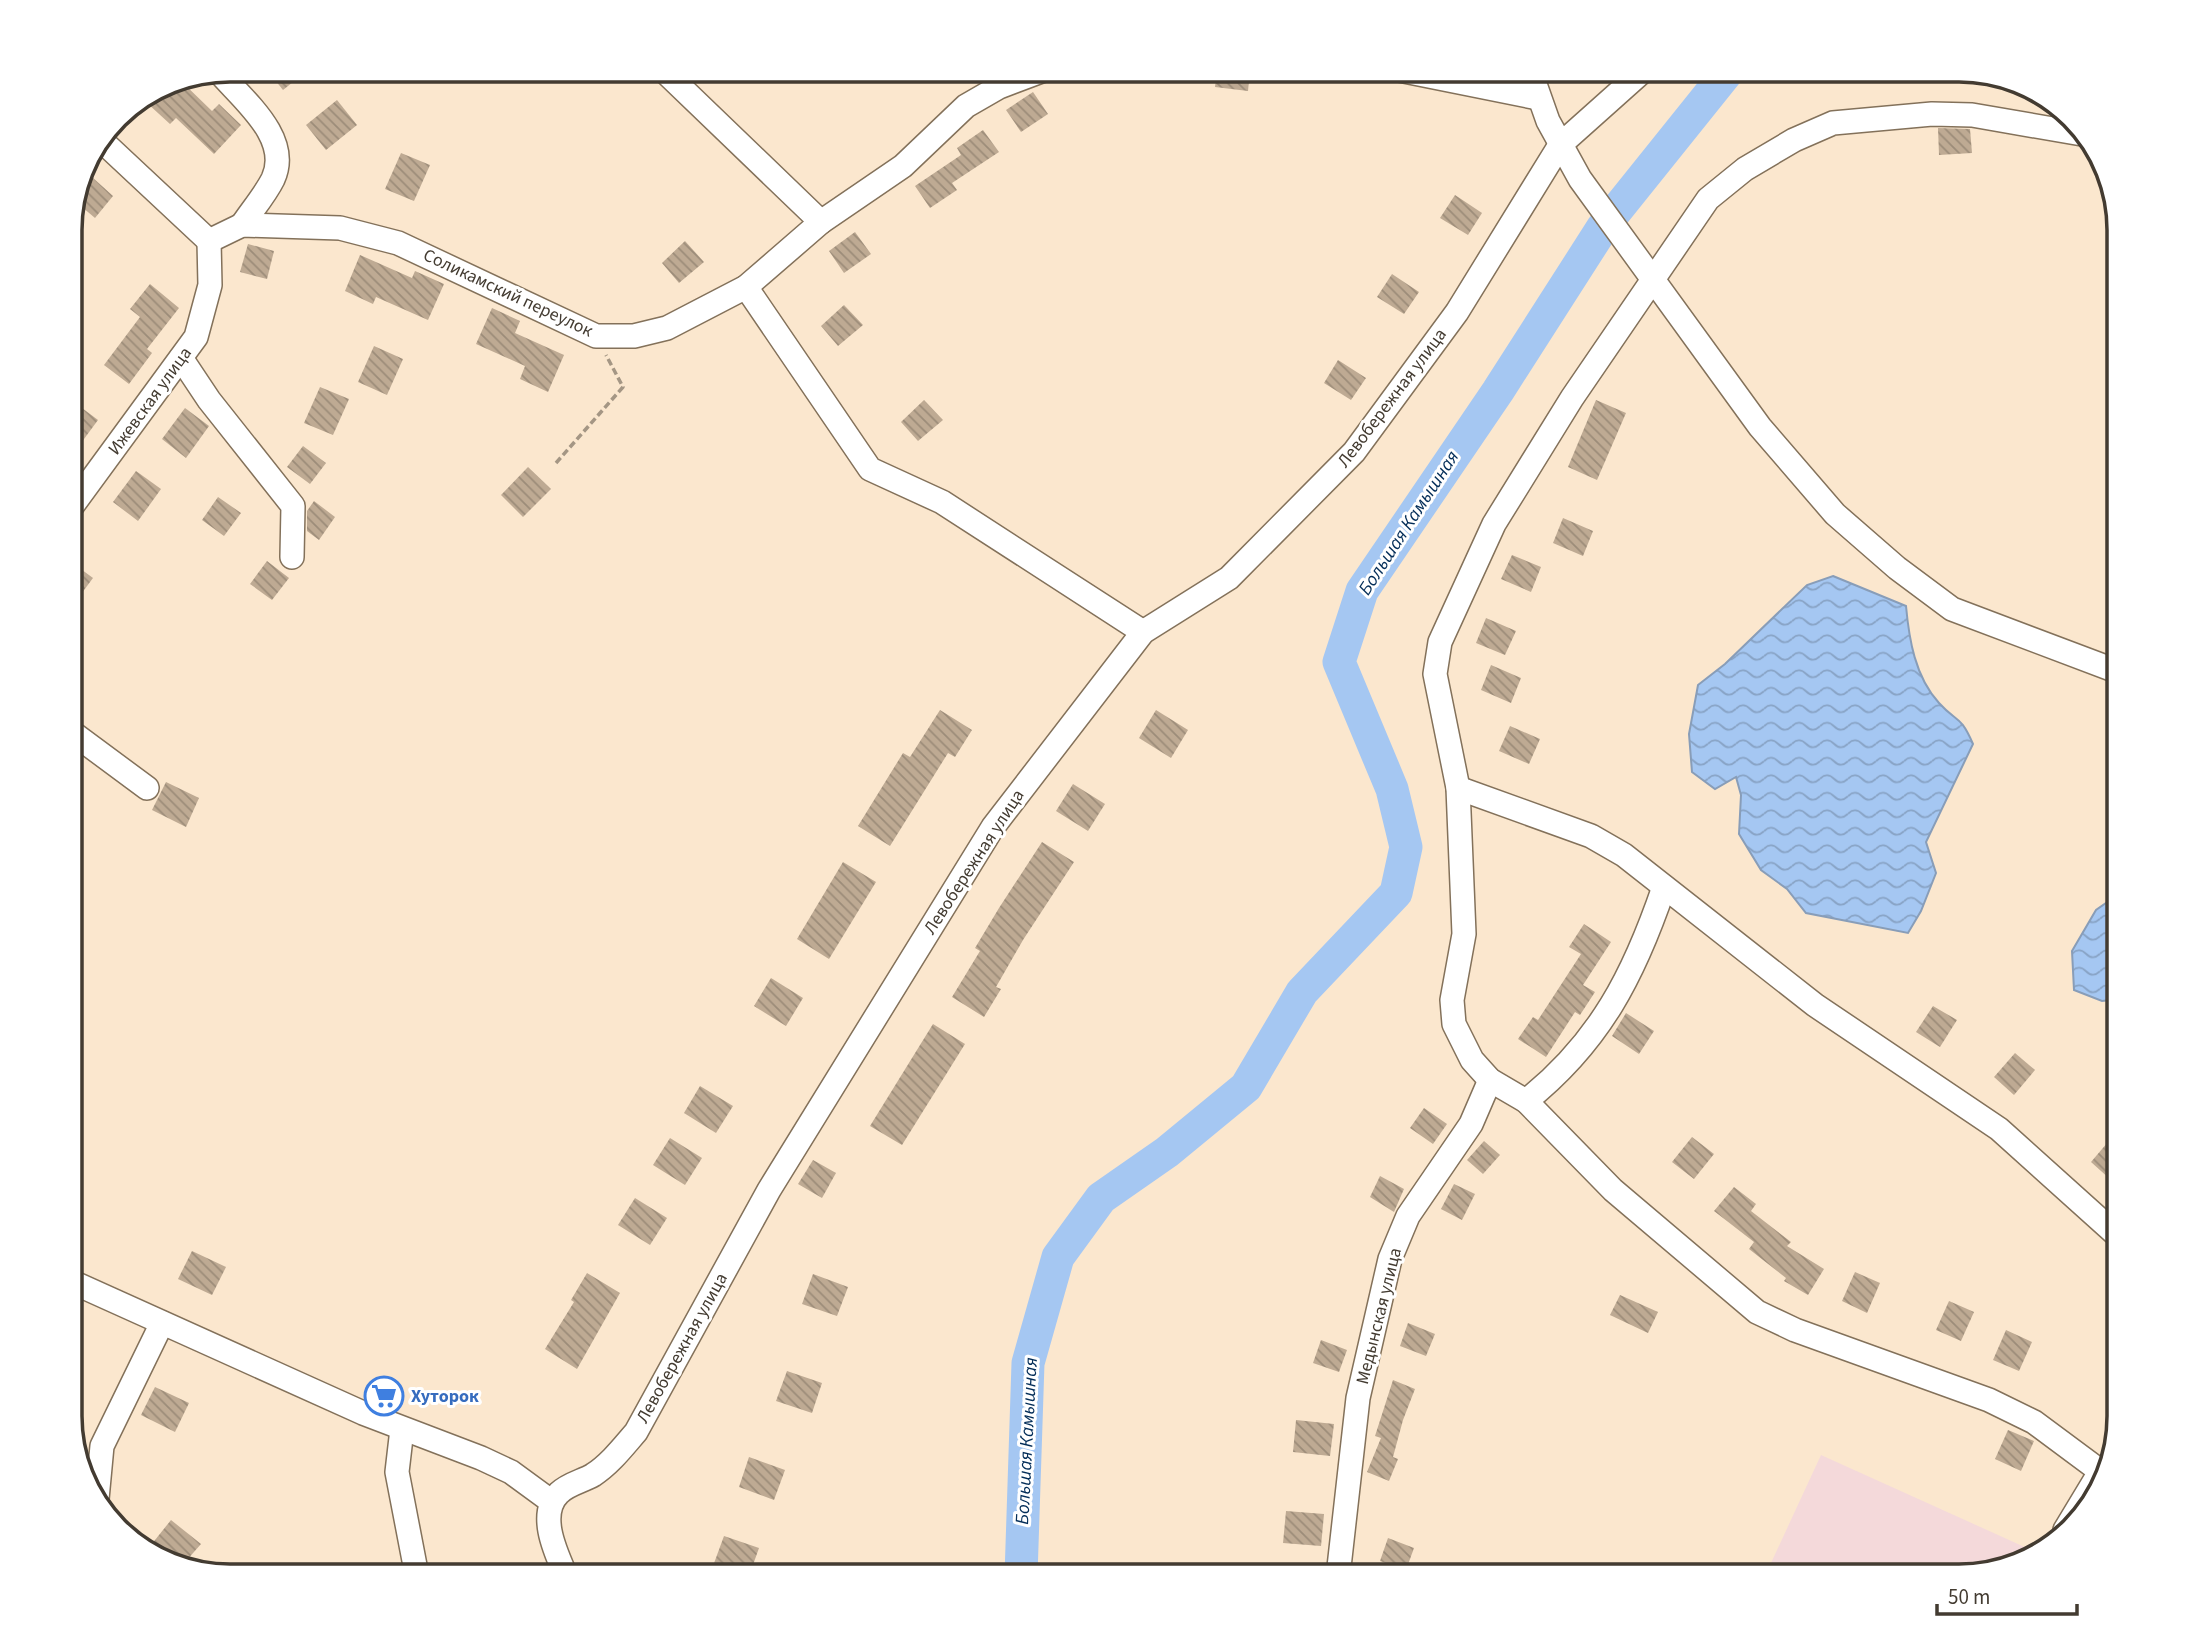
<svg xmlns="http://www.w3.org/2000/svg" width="2189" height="1646" font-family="'Source Sans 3',sans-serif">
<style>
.industrial{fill:#f4d9da}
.water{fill:url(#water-waves);stroke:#889db8;stroke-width:2}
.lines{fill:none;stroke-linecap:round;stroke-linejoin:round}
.river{stroke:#a5c7f2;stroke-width:33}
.building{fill:url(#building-back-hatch)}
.minor-casing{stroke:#83715a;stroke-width:26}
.path{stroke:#a49684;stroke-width:3.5;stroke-dasharray:7 3.5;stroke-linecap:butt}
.minor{stroke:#fff;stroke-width:23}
.labels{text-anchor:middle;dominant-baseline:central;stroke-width:6;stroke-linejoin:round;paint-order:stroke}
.street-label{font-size:18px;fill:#433b31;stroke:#fff}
.shop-label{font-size:18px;font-weight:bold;fill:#366cbe;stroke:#fff;text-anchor:start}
.water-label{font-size:19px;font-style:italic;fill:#032d58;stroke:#fff}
.rim{fill:none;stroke:#433b31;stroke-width:3.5}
</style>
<defs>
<pattern id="water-waves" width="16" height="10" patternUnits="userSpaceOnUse" patternTransform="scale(1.75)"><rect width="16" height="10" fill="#a5c7f2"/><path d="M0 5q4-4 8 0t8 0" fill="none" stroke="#88a3c5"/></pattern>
<pattern id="building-back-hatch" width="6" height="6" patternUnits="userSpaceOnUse" patternTransform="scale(1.75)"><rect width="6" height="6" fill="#beaa93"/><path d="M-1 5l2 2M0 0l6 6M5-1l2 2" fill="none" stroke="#9c8c79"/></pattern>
</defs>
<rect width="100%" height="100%" fill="#fbe7ce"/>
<!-- industrial -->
<polygon class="industrial" points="1821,1455 2038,1553 2029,1560 1959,1576 1765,1576"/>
<!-- water -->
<g class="water">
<path d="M1833,576L1906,606C1909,639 1915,677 1939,703C1957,723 1960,714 1973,744L1926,842L1936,873L1921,911L1908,933L1806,913L1787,889L1761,870L1739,834L1741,795L1736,777L1715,789L1692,772L1689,734L1698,685L1725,664L1807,585Z"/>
<polygon points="2119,894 2119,999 2102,1001 2074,990 2072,951 2096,910"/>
</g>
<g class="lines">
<!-- river -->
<polyline class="river" points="1021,1576 1028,1363 1058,1257 1101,1198 1167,1152 1246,1087 1302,992 1396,893 1406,847 1392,789 1339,662 1362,591 1498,391 1603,227 1729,70"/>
</g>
<!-- building -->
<g class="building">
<polygon points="267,70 308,70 283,90"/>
<polygon points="1217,70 1250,70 1248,91 1215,87"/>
<polygon points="180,80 212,111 219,104 241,125 214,154 176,118 170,124 147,103 163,86"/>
<polygon points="1033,92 1048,114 1021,132 1006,110"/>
<polygon points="337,100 357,125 326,150 306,125"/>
<polygon points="1938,128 1970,129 1972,153 1939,155"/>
<polygon points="983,130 999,152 952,183 957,190 930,208 915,186 961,155 957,148"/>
<polygon points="401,153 430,165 414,201 385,189"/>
<polygon points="92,177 113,196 95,218 75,201"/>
<polygon points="1455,195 1482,213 1468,235 1440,218"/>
<polygon points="855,232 871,254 844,273 829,251"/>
<polygon points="685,241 704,262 679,283 662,263"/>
<polygon points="248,244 274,251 267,279 240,272"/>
<polygon points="360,255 412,278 415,271 444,284 428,320 376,297 373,304 345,291"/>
<polygon points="1392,274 1419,292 1404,314 1377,297"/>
<polygon points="150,284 179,308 147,349 152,353 129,384 104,365 140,317 130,309"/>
<polygon points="844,305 863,325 838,346 821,326"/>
<polygon points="492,308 520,321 515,333 564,355 548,392 520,379 525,366 476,344"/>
<polygon points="374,346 403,359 387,395 358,382"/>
<polygon points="1338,360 1366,378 1351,400 1324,383"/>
<polygon points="320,387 349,399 333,435 304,423"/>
<polygon points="70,399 98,420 70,458"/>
<polygon points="924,400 943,420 918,441 901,422"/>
<polygon points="1596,400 1626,413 1597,480 1568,467"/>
<polygon points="185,408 209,426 186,458 162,439"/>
<polygon points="303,446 326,463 310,484 287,467"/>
<polygon points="528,467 551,489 523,517 501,495"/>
<polygon points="136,471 161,489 138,521 113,502"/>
<polygon points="218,497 241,513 224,536 202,520"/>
<polygon points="314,501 335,517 319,540 307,531 307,511"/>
<polygon points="1563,518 1593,531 1583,556 1553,543"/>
<polygon points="1512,555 1541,567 1531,592 1501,579"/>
<polygon points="70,561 93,578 70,609"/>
<polygon points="267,561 289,578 272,600 250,584"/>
<polygon points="1486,618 1516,631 1505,655 1476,643"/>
<polygon points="1491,665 1521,678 1511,703 1481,690"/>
<polygon points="940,710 972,730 955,757 948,753 890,846 858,826 903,753 910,757"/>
<polygon points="1156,710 1188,730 1171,758 1139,738"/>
<polygon points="1510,726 1540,739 1529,764 1499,751"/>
<polygon points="166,782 199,798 186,827 152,810"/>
<polygon points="1073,784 1105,804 1088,831 1056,811"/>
<polygon points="1042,842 1074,862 1023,940 996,987 1001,989 984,1017 952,997 980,951 975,948 999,908"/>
<polygon points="843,862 876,882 829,959 797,939"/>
<polygon points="1584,924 1611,942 1583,985 1595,992 1580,1015 1575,1012 1546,1057 1518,1039 1533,1017 1538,1020 1581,954 1569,947"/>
<polygon points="771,978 803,998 786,1026 754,1006"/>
<polygon points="1933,1006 1957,1020 1940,1047 1916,1032"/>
<polygon points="1626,1013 1654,1031 1639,1054 1612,1036"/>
<polygon points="933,1024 965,1044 902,1145 870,1126"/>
<polygon points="2015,1053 2035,1070 2014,1095 1994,1077"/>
<polygon points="700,1086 733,1106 716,1133 684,1113"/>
<polygon points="1424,1108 1447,1124 1433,1144 1410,1128"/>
<polygon points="2119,1129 2119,1170 2111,1180 2091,1162"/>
<polygon points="1692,1137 1714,1154 1694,1179 1672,1162"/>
<polygon points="670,1138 702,1158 685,1185 653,1165"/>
<polygon points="1484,1141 1500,1155 1483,1174 1467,1160"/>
<polygon points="813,1160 836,1173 822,1198 798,1184"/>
<polygon points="1380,1176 1404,1189 1394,1212 1370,1197"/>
<polygon points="1454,1184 1475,1194 1462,1220 1441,1209"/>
<polygon points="1734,1187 1756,1204 1751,1211 1791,1242 1787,1246 1824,1269 1808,1295 1784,1281 1786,1278 1749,1249 1754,1242 1714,1211"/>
<polygon points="635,1198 667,1218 650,1245 618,1225"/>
<polygon points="192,1251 226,1267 212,1295 178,1279"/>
<polygon points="1855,1272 1880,1283 1867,1313 1842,1301"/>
<polygon points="587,1273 620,1293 577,1369 545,1349 574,1302 571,1300"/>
<polygon points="813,1274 848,1287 837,1316 802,1304"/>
<polygon points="1620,1295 1658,1312 1648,1333 1610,1315"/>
<polygon points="1949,1301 1974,1312 1961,1341 1936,1330"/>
<polygon points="1408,1323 1435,1334 1426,1356 1400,1346"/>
<polygon points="2006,1330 2032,1342 2019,1371 1993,1360"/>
<polygon points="1321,1340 1347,1350 1339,1372 1313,1363"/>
<polygon points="787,1371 822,1383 812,1413 776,1401"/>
<polygon points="1393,1380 1415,1389 1403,1420 1393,1457 1398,1459 1389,1481 1367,1472 1381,1438 1375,1436"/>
<polygon points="155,1387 189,1403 175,1432 141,1415"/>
<polygon points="1296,1420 1334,1424 1330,1456 1293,1452"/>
<polygon points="2008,1430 2034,1441 2021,1471 1995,1459"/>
<polygon points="749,1457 785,1470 774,1500 739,1487"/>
<polygon points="1286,1511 1324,1514 1321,1546 1283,1543"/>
<polygon points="171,1520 201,1544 186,1561 161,1552 151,1545"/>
<polygon points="724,1536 759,1548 749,1576 713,1566"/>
<polygon points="1388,1538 1414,1548 1406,1570 1380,1561"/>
</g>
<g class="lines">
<defs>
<g id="minor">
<polyline points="663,70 821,222"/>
<polyline points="1399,70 1538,98"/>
<polyline points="1530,70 1548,121 1580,179 1760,427 1835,514 1897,568 1952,609 2119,672"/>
<path d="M219,72C243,100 292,138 273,179C265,195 252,210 242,225"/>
<polyline points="2082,134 1972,115 1932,114 1833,123 1794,140 1745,169 1708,199 1572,398 1494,524 1440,642 1435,674 1458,788 1464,934 1452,1000 1454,1024 1472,1060 1490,1080 1526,1101 1613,1190 1757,1312 1795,1330 1989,1400 2034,1422 2100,1471"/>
<polyline points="101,140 209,241"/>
<polyline points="209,241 242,225 340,228 398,243 596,336 634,336 667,328 746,287 821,222 903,166 966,106 999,87 1044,70"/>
<polyline points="746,287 870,469 942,502 1143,632"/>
<polyline points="181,358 209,400 293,506 292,557"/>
<polyline points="70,509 196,337 210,285 209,241"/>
<polyline points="70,731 147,788"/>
<polyline points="1458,788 1591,836 1624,855 1815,1005 1999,1129 2119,1237"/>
<path d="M1526,1101C1600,1042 1634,975 1664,887"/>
<polyline points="70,1281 363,1413 481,1458 511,1472 552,1502"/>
<polyline points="402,1429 397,1472 417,1576"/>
<polyline points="97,1499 102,1446 162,1323"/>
<polyline points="2065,1530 2100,1472"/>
<path d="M566,1576C556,1553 537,1514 559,1493C568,1484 583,1481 593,1475C610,1464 623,1447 636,1432L769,1190L993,827L1143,632L1229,578L1354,452L1457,312L1560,145L1644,70"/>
<polyline points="1338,1576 1358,1398 1390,1259 1408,1216 1471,1124 1490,1080"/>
</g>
</defs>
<!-- minor casing -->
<use href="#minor" class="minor-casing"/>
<!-- path -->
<polyline class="path" points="556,463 623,387 606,355"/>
<!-- minor -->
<use href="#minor" class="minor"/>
</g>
<!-- icons -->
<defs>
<symbol id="supermarket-ring" viewBox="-11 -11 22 22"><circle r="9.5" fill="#fff" stroke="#3f7fe0" stroke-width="1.5"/><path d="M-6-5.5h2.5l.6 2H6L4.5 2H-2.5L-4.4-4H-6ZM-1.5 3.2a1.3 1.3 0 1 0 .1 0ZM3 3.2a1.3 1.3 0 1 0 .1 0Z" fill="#3f7fe0"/></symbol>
</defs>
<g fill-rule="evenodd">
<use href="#supermarket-ring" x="362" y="1374" width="44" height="44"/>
</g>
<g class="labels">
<!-- street labels -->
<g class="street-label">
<text transform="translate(508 293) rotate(25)">Соликамский переулок</text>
<text transform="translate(1392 398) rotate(-53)">Левобережная улица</text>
<text transform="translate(150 401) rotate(-54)">Ижевская улица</text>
<text transform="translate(974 862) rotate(-57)">Левобережная улица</text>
<text transform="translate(1379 1316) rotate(-76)">Медынская улица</text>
<text transform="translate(682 1348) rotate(-61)">Левобережная улица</text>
</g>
<!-- shop labels -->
<g class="shop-label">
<text x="411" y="1396">Хуторок</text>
</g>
<!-- water labels -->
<g class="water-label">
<text transform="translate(1409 523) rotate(-57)">Большая Камышная</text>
<text transform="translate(1027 1441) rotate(-87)">Большая Камышная</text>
</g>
</g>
<!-- crop -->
<path d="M0 0H2189V1646H0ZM230 82H1959A148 148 0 0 1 2107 230V1416A148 148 0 0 1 1959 1564H230A148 148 0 0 1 82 1416V230A148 148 0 0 1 230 82Z" fill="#fff" fill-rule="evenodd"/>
<path class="rim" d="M230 82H1959A148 148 0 0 1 2107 230V1416A148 148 0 0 1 1959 1564H230A148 148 0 0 1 82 1416V230A148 148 0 0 1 230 82Z"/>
<!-- scale -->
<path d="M1937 1604v10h140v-10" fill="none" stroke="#433b31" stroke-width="3.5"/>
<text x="1948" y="1604" font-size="21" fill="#433b31" stroke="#ffffff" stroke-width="5" paint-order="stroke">50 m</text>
</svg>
